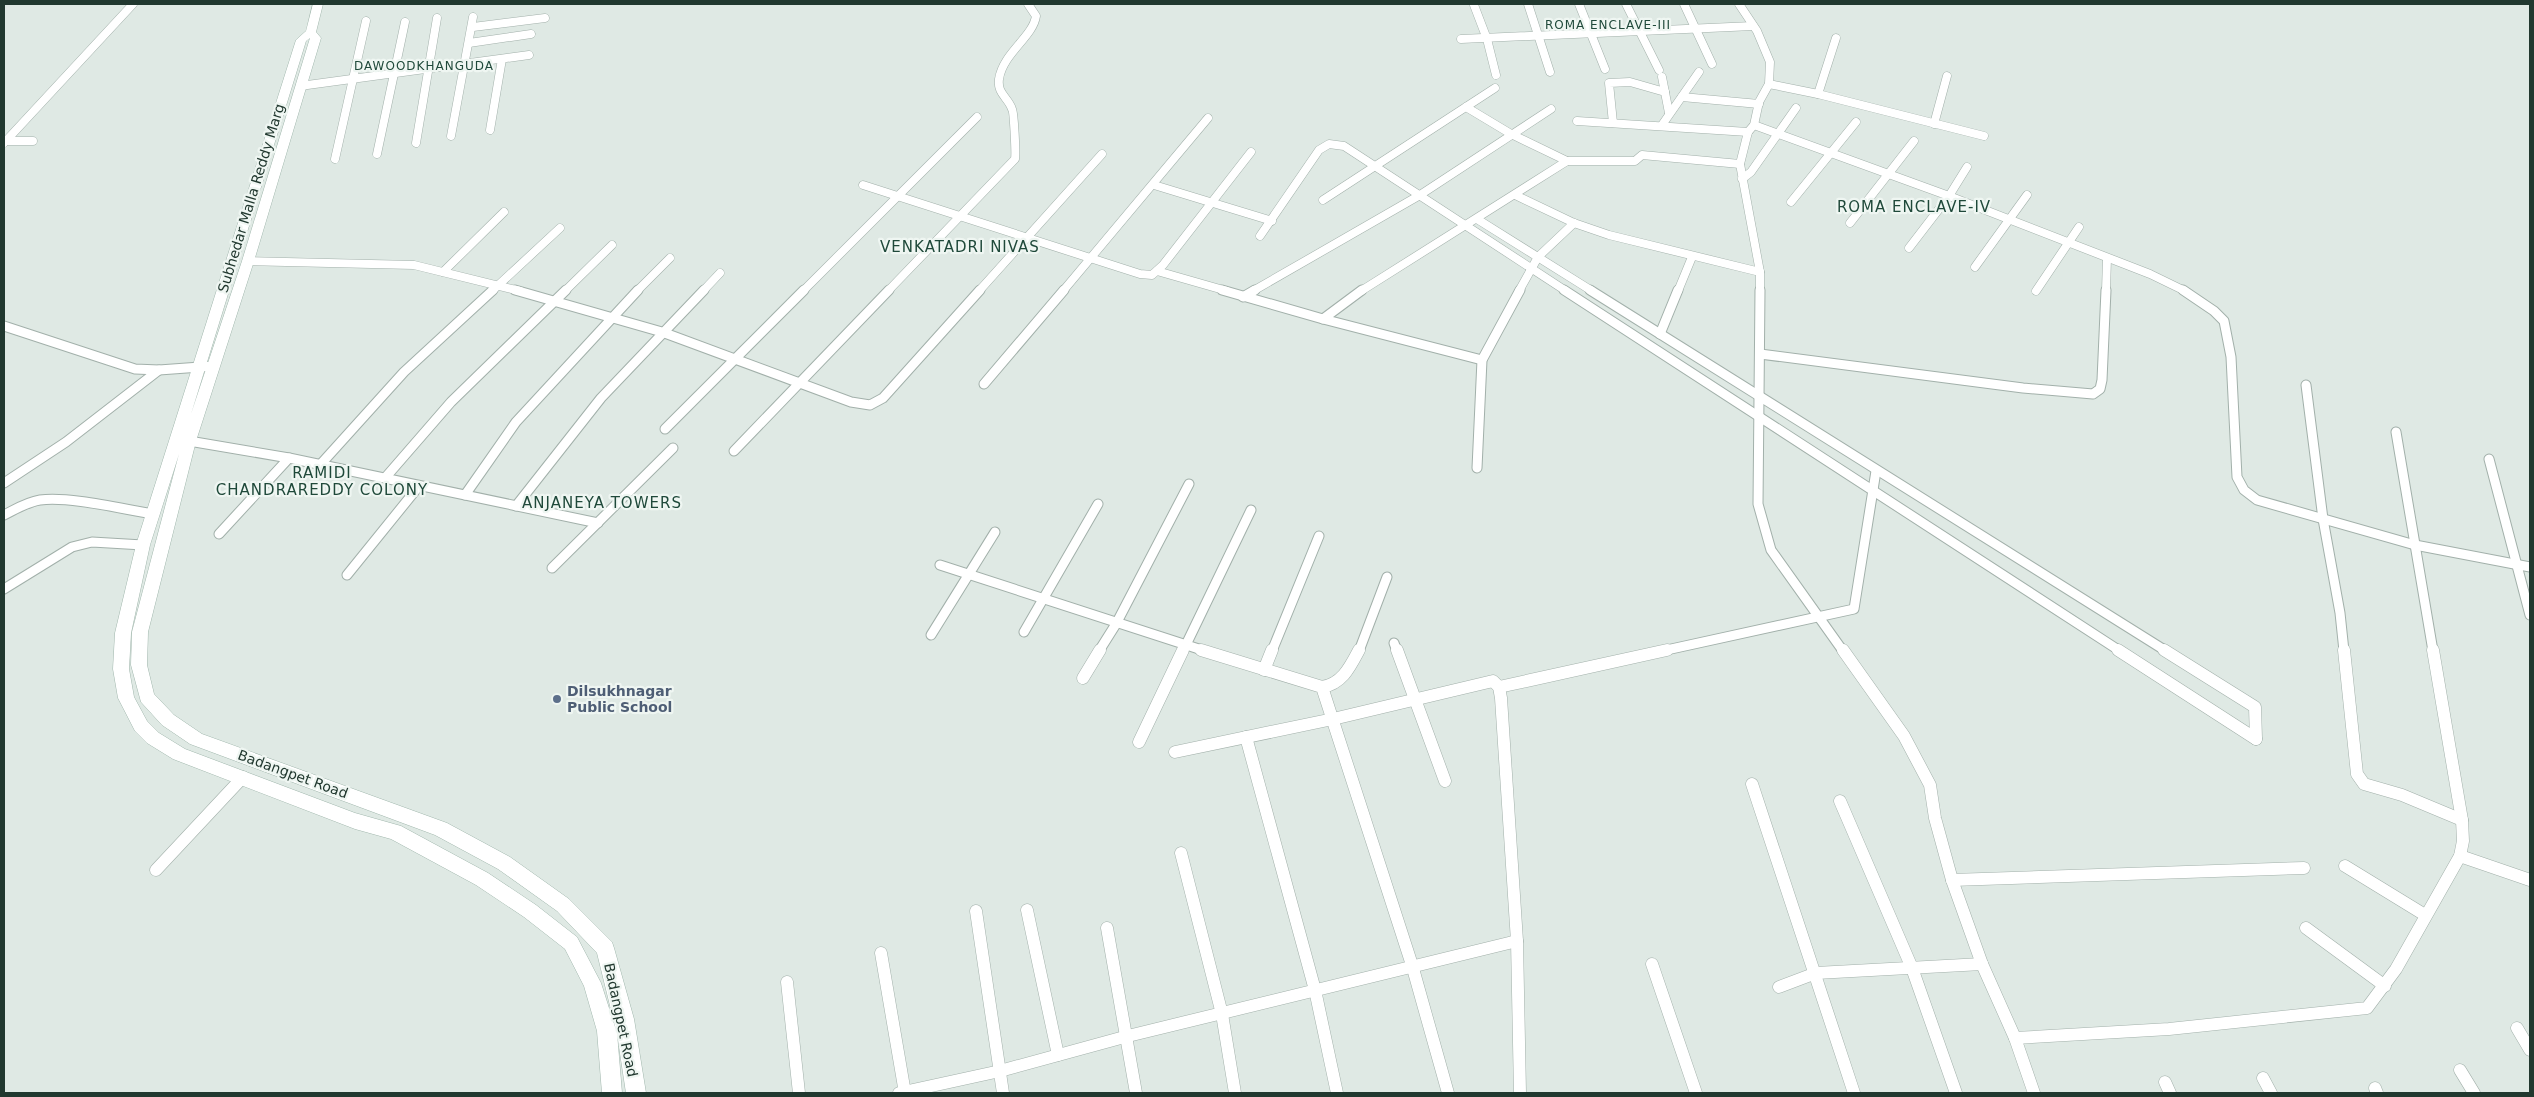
<svg xmlns="http://www.w3.org/2000/svg" width="2534" height="1097" font-family="'DejaVu Sans',sans-serif">
<style>
.lines{fill:none;stroke-linecap:round;stroke-linejoin:round}
.street-far2-casing{stroke:#a2b0aa;stroke-width:9}
.street-far1-casing{stroke:#a2b0aa;stroke-width:11}
.street-casing{stroke:#a2b0aa;stroke-width:13}
.secondary-casing{stroke:#a1b7ad;stroke-width:1}
.street-far2{stroke:#fff;stroke-width:8}
.street-far1{stroke:#fff;stroke-width:9}
.street{stroke:#fff;stroke-width:12}
.secondary{fill:#fff;fill-rule:evenodd}
.service-dot{fill:#5c6f8a;stroke:#eff6f2;stroke-width:2}
.labels{text-anchor:middle;dominant-baseline:central;stroke-width:4.5;stroke-linejoin:round;paint-order:stroke}
.far-neighbourhood-label{font-size:12px;letter-spacing:1px;fill:#1f493a;stroke:#eff6f2}
.street-label{font-size:14px;fill:#21382f;stroke:#eff6f2}
.service-label{font-size:14px;font-weight:bold;fill:#4e5e75;stroke:#eff6f2;text-anchor:start}
.neighbourhood-label{font-size:15px;letter-spacing:1px;fill:#1f493a;stroke:#eff6f2}
</style>
<rect width="100%" height="100%" fill="#dfe9e4"/>
<g class="lines">
<defs>
<g id="street-far2">
<polyline points="1528,4 1550,72"/>
<polyline points="1579,4 1605,69"/>
<polyline points="1626,4 1659,70"/>
<polyline points="1684,4 1712,64"/>
<polyline points="1739,4 1757,31 1770,62 1769,84 1759,102 1754,125 1748,132 1740,164 1760,272 1760,291"/>
<polyline points="1474,5 1487,39 1496,75"/>
<polyline points="473,27 545,18"/>
<polyline points="1461,39 1753,26"/>
<polyline points="469,43 531,34"/>
<polyline points="1662,77 1669,113"/>
<polyline points="1769,84 1818,94 1984,136"/>
<polyline points="300,86 529,55"/>
<polyline points="1818,94 1836,38"/>
<polyline points="1682,97 1759,104"/>
<polyline points="1466,107 1511,134 1567,161"/>
<polyline points="1577,121 1748,132"/>
<polyline points="1613,123 1609,83 1630,82 1665,92"/>
<polyline points="1934,124 1947,76"/>
<polyline points="1662,125 1699,72"/>
<polyline points="1754,125 1949,196 2150,274 2185,291"/>
<polyline points="490,130 502,59"/>
<polyline points="451,136 473,17"/>
<polyline points="4,141 33,141"/>
<polyline points="4,143 133,4"/>
<polyline points="416,143 437,18"/>
<polyline points="377,154 405,22"/>
<polyline points="335,159 366,21"/>
<polyline points="1742,179 1751,172 1796,108"/>
<polyline points="863,185 1140,274 1152,275 1163,265 1251,152"/>
<polyline points="1154,185 1272,221"/>
<polyline points="1515,195 1574,223 1609,235 1760,272"/>
<polyline points="1323,200 1495,88"/>
<polyline points="1791,202 1856,122"/>
<polyline points="1477,219 1592,291"/>
<polyline points="1850,223 1914,141"/>
<polyline points="1260,236 1319,150 1329,144 1344,146 1566,291"/>
<polyline points="1909,248 1949,196 1967,167"/>
<polyline points="248,261 414,265 520,291"/>
<polyline points="1975,267 2027,195"/>
<polyline points="1157,271 1227,291"/>
<polyline points="443,272 504,212"/>
<polyline points="492,291 560,228"/>
<polyline points="565,291 612,245"/>
<polyline points="637,291 670,258"/>
<polyline points="703,291 720,273"/>
<polyline points="803,291 977,117"/>
<path d="M888,291L1015,159C1016,154 1014,112 1012,109C1008,97 997,94 999,79C1003,53 1033,37 1036,16L1028,4"/>
<polyline points="979,291 1102,154"/>
<polyline points="1063,291 1208,118"/>
<polyline points="1253,291 1420,195 1551,109"/>
<polyline points="1361,291 1567,161 1635,161 1642,155 1740,164"/>
<polyline points="1519,291 1538,257 1574,223"/>
<polyline points="1678,291 1692,257"/>
<polyline points="2036,291 2079,227"/>
<polyline points="2106,291 2107,258"/>
</g>
<g id="street-far1">
<polyline points="515,290 662,332 851,402 870,405 883,398 980,290"/>
<polyline points="1222,290 1323,319 1482,360"/>
<polyline points="1564,290 2120,651"/>
<polyline points="1590,290 2166,651"/>
<polyline points="1760,290 1758,504 1771,550 1843,651"/>
<polyline points="2183,290 2214,311 2224,321 2231,357 2237,477 2244,490 2257,500 2415,545 2530,567"/>
<polyline points="1243,297 1255,290"/>
<polyline points="1323,319 1362,290"/>
<polyline points="4,326 135,369 159,370 214,366"/>
<polyline points="1660,334 1678,290"/>
<polyline points="1760,354 2023,388 2093,394 2100,389 2102,380 2106,290"/>
<polyline points="984,384 1064,290"/>
<polyline points="2306,385 2323,519 2340,613 2344,651"/>
<polyline points="665,429 804,290"/>
<polyline points="2396,432 2433,651"/>
<polyline points="189,441 289,458 598,523"/>
<polyline points="734,451 889,290"/>
<polyline points="2489,459 2530,615"/>
<polyline points="320,465 404,372 493,290"/>
<polyline points="1477,468 1482,360 1520,290"/>
<polyline points="385,478 451,402 566,290"/>
<polyline points="4,483 66,442 159,370"/>
<polyline points="465,495 516,422 638,290"/>
<polyline points="516,506 601,398 704,290"/>
<path d="M4,515C16,509 27,502 40,500C69,496 122,509 153,514"/>
<polyline points="219,534 289,458"/>
<polyline points="940,565 1205,651"/>
<polyline points="552,568 673,448"/>
<polyline points="347,575 419,486"/>
<polyline points="4,589 72,547 92,542 143,545"/>
<polyline points="1024,632 1098,504"/>
<polyline points="931,635 995,532"/>
<polyline points="1394,643 1397,651"/>
<polyline points="1099,651 1116,624 1189,484"/>
<polyline points="1183,651 1251,510"/>
<polyline points="1272,651 1319,536"/>
<polyline points="1359,651 1387,577"/>
<polyline points="1662,651 1854,609 1876,471"/>
</g>
<g id="street">
<polyline points="1201,650 1322,687 1412,965 1448,1093"/>
<polyline points="1397,650 1445,781"/>
<polyline points="1843,650 1904,736 1930,785 1935,818 1952,880 1982,964 2015,1038 2034,1093"/>
<polyline points="2118,650 2256,739"/>
<polyline points="2164,650 2255,707 2256,739"/>
<polyline points="2344,650 2357,774 2364,784 2402,795 2462,820"/>
<polyline points="1264,670 1272,650"/>
<polyline points="1083,678 1100,650"/>
<path d="M1322,687C1342,684 1350,667 1359,650"/>
<polyline points="1499,687 1667,650"/>
<polyline points="1246,737 1315,990 1337,1093"/>
<polyline points="1139,742 1183,650"/>
<polyline points="1175,752 1333,719 1493,681 1499,687 1501,698 1517,941 1520,1093"/>
<polyline points="1752,784 1854,1093"/>
<polyline points="1840,801 1912,968 1956,1093"/>
<polyline points="1181,853 1222,1014 1235,1093"/>
<polyline points="2460,856 2530,880"/>
<polyline points="2345,866 2425,915"/>
<polyline points="156,870 243,777"/>
<polyline points="1952,880 2304,868"/>
<polyline points="1027,910 1058,1055"/>
<polyline points="976,911 1003,1093"/>
<polyline points="1107,928 1136,1093"/>
<polyline points="2306,928 2385,986"/>
<polyline points="881,953 905,1093"/>
<polyline points="1652,964 1696,1093"/>
<polyline points="787,982 799,1093"/>
<polyline points="1779,987 1816,973 1982,964"/>
<polyline points="2517,1028 2530,1050"/>
<polyline points="2015,1038 2169,1029 2367,1008 2396,969 2460,856 2463,841 2462,820 2433,650"/>
<polyline points="2460,1070 2474,1093"/>
<polyline points="2263,1078 2271,1093"/>
<polyline points="2165,1082 2170,1093"/>
<polyline points="2375,1088 2377,1093"/>
<polyline points="899,1093 1000,1071 1128,1036 1517,941"/>
</g>
<path id="secondary" d="M313,4H323L316,32L321,38L254,261L196,441L148,632L147,665L154,694L174,715L202,734L447,823L510,857L569,899L612,942L614,948L634,1019L646,1093H626L617,1033L622,1093H602L597,1031L584,986L565,949L524,917L476,885L391,839L355,829L173,759L147,743L135,731L118,698L113,669L115,633L136,545L296,40L306,31ZM310,38L242,261L191,414L306,41ZM179,454L132,632L131,665L141,702L162,725L190,744L435,835L498,869L557,911L597,953L616,1030L601,983L577,937L536,905L488,873L401,826L355,813L185,749L159,733L147,721L134,697L129,669L131,633L150,545Z"/>
</defs>
<!-- street-far2 casing -->
<use href="#street-far2" class="street-far2-casing"/>
<!-- street-far1 casing -->
<use href="#street-far1" class="street-far1-casing"/>
<!-- street casing -->
<use href="#street" class="street-casing"/>
<!-- secondary casing -->
<use href="#secondary" class="secondary-casing"/>
<!-- street-far2 -->
<use href="#street-far2" class="street-far2"/>
<!-- street-far1 -->
<use href="#street-far1" class="street-far1"/>
<!-- street -->
<use href="#street" class="street"/>
<!-- secondary -->
<use href="#secondary" class="secondary"/>
</g>
<!-- markers -->
<circle class="service-dot" cx="557" cy="699" r="5"/>
<g class="labels">
<!-- far-neighbourhood labels -->
<g class="far-neighbourhood-label">
<text x="1608" y="25">ROMA ENCLAVE-III</text>
<text x="424" y="66">DAWOODKHANGUDA</text>
</g>
<!-- street labels -->
<g class="street-label">
<text transform="translate(251 198) rotate(-73)">Subhedar Malla Reddy Marg</text>
<text transform="translate(293 774) rotate(20)">Badangpet Road</text>
<text transform="translate(621 1020) rotate(78)">Badangpet Road</text>
</g>
<!-- service labels -->
<g class="service-label">
<text x="567" y="691">Dilsukhnagar<tspan x="567" dy="16">Public School</tspan></text>
</g>
<!-- neighbourhood labels -->
<g class="neighbourhood-label">
<text x="1914" y="207">ROMA ENCLAVE-IV</text>
<text x="960" y="247">VENKATADRI NIVAS</text>
<text x="322" y="473">RAMIDI<tspan x="322" dy="17">CHANDRAREDDY COLONY</tspan></text>
<text x="602" y="503">ANJANEYA TOWERS</text>
</g>
</g>
<!-- border -->
<rect width="2534" height="1097" fill="none" stroke="#21382f" stroke-width="10"/>
</svg>
